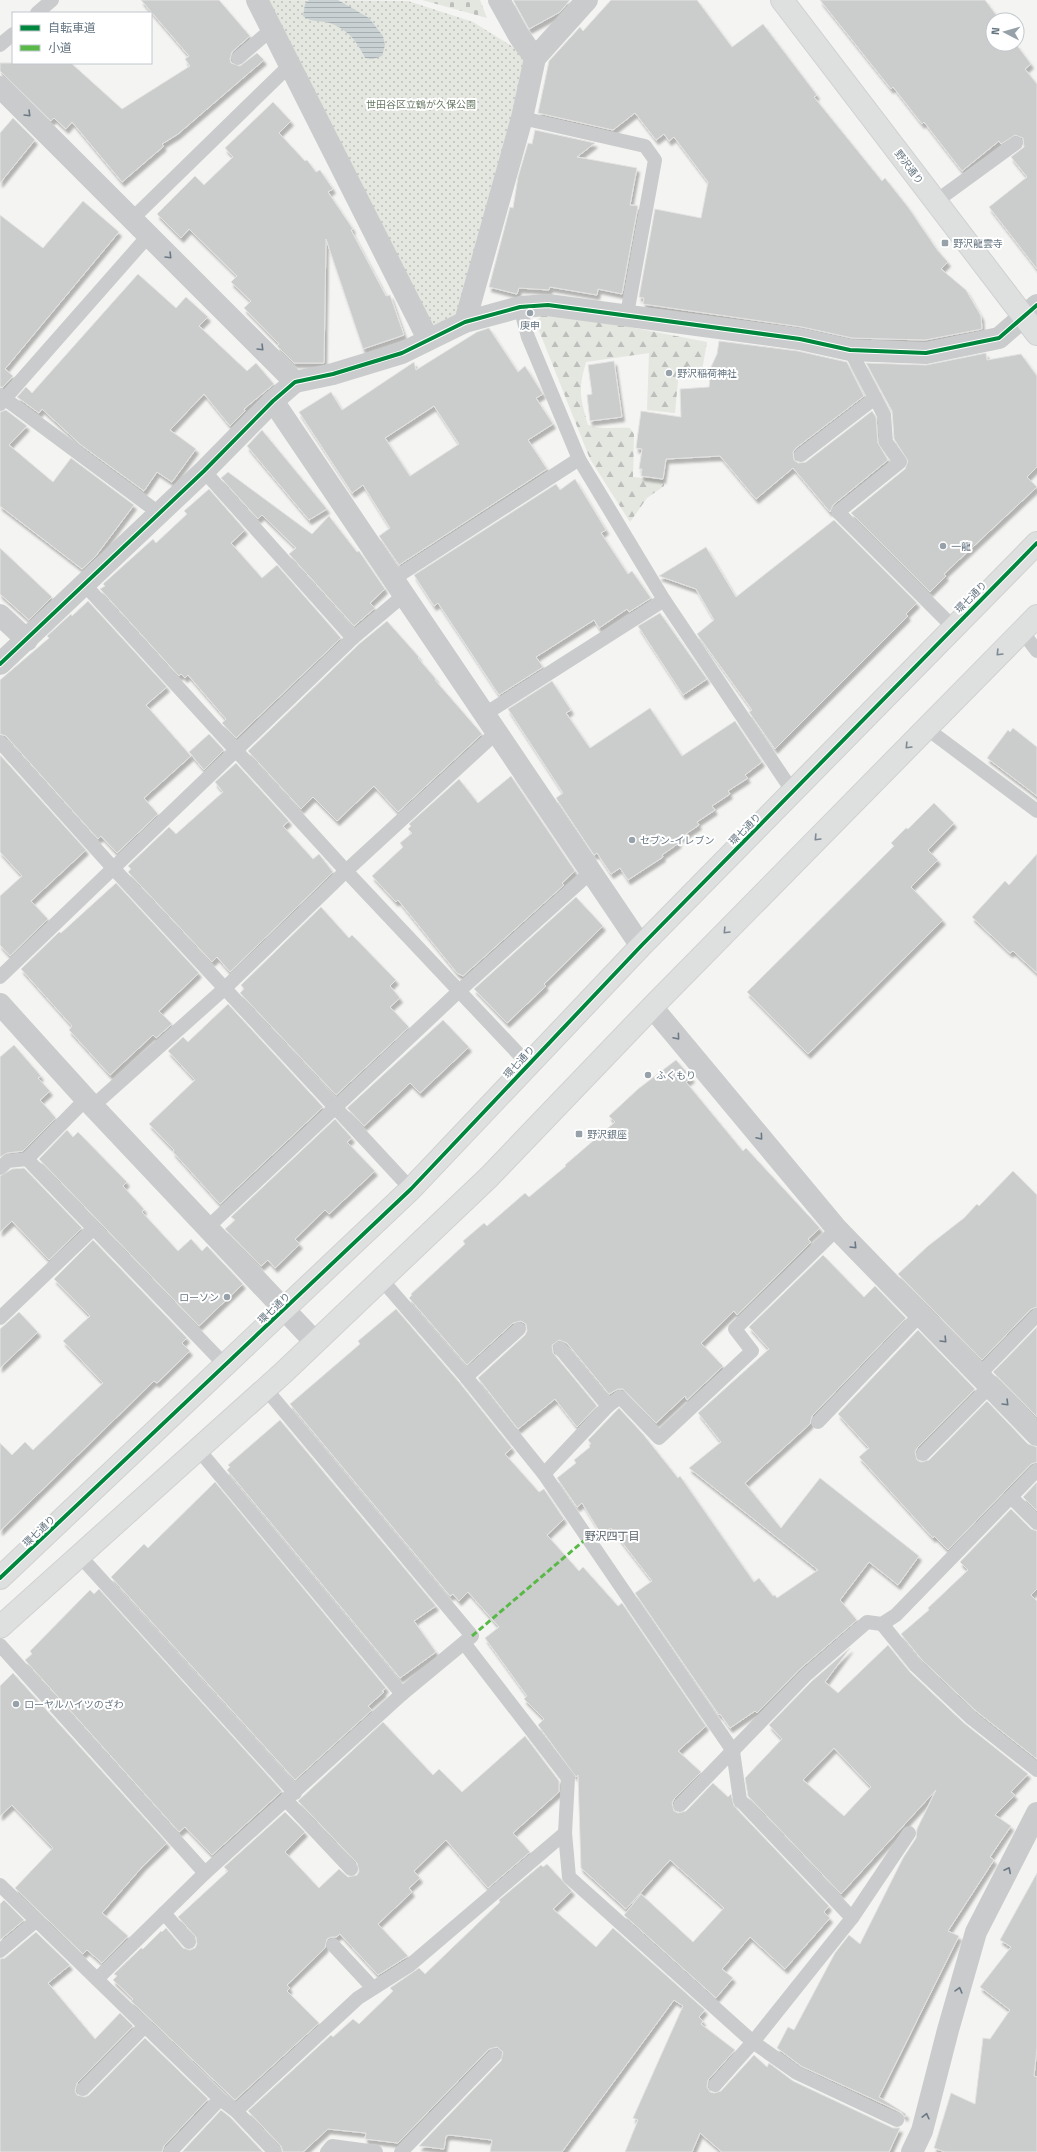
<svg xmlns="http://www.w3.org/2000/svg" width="1037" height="2152" font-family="'Titillium Web','Noto Sans JP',sans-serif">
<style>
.forest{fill:url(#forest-firs)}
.cemetery{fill:url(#cemetery-stones)}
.park{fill:url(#park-dots)}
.water{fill:url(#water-rules)}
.building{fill:#cbcccc;stroke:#e3e3e2;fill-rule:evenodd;filter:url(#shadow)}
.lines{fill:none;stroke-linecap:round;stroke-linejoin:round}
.secondary-casing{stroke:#d0d1d2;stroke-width:24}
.primary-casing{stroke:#d1d1d1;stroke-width:24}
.lane{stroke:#cacbcc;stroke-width:14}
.street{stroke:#cacbcc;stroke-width:22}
.secondary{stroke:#dedfdf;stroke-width:22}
.primary{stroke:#dedfdf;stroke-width:22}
.quiet{stroke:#58b947;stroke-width:3;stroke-dasharray:6 3;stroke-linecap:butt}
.cycleway-casing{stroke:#fff;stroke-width:6}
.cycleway{stroke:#00873e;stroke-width:4}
.oneway{stroke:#6a7985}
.oneway2{stroke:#7d8a94}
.poi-dot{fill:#97a1a9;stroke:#fff;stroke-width:1.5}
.labels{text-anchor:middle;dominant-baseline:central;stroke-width:4;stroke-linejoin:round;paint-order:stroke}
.park-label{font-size:10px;fill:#687863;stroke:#fff}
.street-label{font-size:10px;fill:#657581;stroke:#fff}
.poi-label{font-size:10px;fill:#657581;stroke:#fff;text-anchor:start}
.neighbourhood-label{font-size:11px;fill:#525e66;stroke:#fff}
</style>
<defs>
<pattern id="forest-firs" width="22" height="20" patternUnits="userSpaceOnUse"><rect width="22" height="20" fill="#e4e6e0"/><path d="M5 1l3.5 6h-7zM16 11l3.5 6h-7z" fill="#bcbfbb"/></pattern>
<pattern id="cemetery-stones" width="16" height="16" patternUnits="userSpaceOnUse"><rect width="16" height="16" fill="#e4e6e0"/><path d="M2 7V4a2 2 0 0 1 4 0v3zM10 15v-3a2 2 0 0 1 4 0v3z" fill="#bcbfbb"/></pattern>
<pattern id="park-dots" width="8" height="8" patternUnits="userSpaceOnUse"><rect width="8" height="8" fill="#e4e6e0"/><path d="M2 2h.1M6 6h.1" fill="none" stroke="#bcbfbb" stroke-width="1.8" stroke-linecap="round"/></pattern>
<pattern id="water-rules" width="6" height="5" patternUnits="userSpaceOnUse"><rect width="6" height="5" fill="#c9d1d3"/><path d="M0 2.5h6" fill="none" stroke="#a7aeb1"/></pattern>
<filter id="shadow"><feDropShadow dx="2.5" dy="4.5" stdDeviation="1" flood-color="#0004"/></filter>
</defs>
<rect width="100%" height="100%" fill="#f4f4f2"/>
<!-- forest -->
<path class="forest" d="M567,315L707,342L702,370H679L675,413L647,410L649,353L586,362C578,390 580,397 588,425C602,430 615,427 630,428L634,434L633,477L663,480L664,486L647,498L630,522L590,459L536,323L541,316Z"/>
<!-- cemetery -->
<polygon class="cemetery" points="422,0 480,0 487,18"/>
<!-- park -->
<polygon class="park" points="264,0 408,1 473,22 531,58 460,313 430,330"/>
<!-- water -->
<path class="water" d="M309,0H338L369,18L383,36L385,45L382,56L373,59L365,58C358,42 347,29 330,23C320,20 312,23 303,16L305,4Z"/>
<!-- building -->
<g class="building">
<polygon points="141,0 219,0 250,36 232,52 230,59 231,63 240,66 257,53 264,60 178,134 162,144 164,146 122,182 72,122 66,129 54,118 51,121 0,71 0,63 71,63 122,109 190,66 185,59 189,56"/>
<polygon points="513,0 570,0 560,12 529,29"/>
<polygon points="611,0 697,0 732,47 763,24 817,95 814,97 882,181 885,178 908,207 938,251 948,262 941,269 966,290 981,316 982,329 925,340 852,338 802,327 643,304 644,298 639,297 655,209 701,218 708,182 674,137 669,141 664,134 656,140 635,113 613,130 538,113 549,61 580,27 583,31"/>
<polygon points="820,0 985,0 1000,20 993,20 993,44 1016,44 1031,64 1025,69 1037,84 1037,269 989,207 1027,177 1011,157 1024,147 1023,138 1015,135 1001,144 999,141 962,171 924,122 922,124 893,87 891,89"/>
<polygon points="273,102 291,121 279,133 305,161 307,160 316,172 320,170 333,189 328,192 353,229 351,230 386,296 390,295 404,335 363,349 326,239 324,363 294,363 277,346 279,344 244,308 251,301 231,282 237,276 189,229 181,238 157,214 195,176 204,185 233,157 225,148"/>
<polygon points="13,118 35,140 0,183 0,133"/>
<polygon points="535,130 595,143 577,157 637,168 630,205 638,206 622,294 598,289 597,295 550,287 549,290 519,288 517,294 489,287 510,207 513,208 518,177 528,143 532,144"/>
<polygon points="83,201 119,232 5,369 13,376 3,387 0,387 0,215 43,248"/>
<polygon points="138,274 176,308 186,297 208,317 199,326 247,371 256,363 274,384 244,409 245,411 230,426 204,394 170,430 196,449 172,482 157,472 144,491 81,445 42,409 39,413 17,397 26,387 32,393"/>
<path d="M489,328L518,372L525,366L543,394L536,398L553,424L528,440L547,469L399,565L379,536L390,528L363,485L352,493L299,412L331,392L342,410L414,362L416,370L477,332ZM434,406L459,444L410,476L385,438Z"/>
<polygon points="719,341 798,351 847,362 864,396 796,448 793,452 794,460 798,463 806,462 872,411 876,417 878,443 888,460 833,505 830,512 793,468 756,499 720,456 666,459 663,479 641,476 642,469 639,469 642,449 636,448 641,411 681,417 680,389 709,387 711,367 717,354"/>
<polygon points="986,353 987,360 1021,354 1037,376 1037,467 1027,477 1037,487 944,574 946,576 930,592 851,513 905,469 908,461 894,439 892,411 866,363 926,365"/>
<polygon points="614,361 622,417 590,421 587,395 592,394 588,365"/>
<polygon points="6,410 27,426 9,445 53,482 71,458 134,505 95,557 82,569 0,506 0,412"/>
<polygon points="262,430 327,509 309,520 247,446"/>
<polygon points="228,472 312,534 329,516 357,552 359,551 385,589 370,603 375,608 354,626 289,554 296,548 262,515 258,519 221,478"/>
<polygon points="575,479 606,530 601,533 628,574 632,571 651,598 629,612 627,609 599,628 594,620 536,657 543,667 499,695 438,603 434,606 414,575 556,484 560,490"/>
<polygon points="209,489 245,530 231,543 262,578 277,565 341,638 236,738 222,723 226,719 188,675 185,678 181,674 179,676 100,589 105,586 103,584 153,539 156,543 187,514 184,511"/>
<polygon points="834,520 917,603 906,614 908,616 775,749 749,712 752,710 697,634 714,620 696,589 659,576 706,547 736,597"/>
<polygon points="0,548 52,597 29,620 0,594"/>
<polygon points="88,601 167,687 146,705 191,756 144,798 158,814 117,853 101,836 98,839 6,736 0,734 0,680 49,638 47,636 71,614 72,616"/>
<polygon points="660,613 707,679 683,695 638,626"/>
<polygon points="387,621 419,657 418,658 436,679 435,680 482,734 398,812 374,786 337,821 313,797 301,809 248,751 359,644"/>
<polygon points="552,681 571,710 566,713 590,748 650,708 682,756 735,721 762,762 745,775 748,778 728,791 730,794 712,806 715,810 697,822 699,825 677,840 679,843 662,855 663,857 628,880 620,868 611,874 597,853 594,855 556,798 563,793 508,709"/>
<polygon points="1013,728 1037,747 1037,796 987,758 1008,730 1010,732"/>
<polygon points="209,734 224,750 204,770 189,752"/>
<polygon points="0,755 86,850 31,901 48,919 10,956 0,945 0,896 22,876 0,852"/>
<polygon points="236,763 289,821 283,826 313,859 319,854 333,872 230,972 217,957 212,962 128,872 131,869 128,866 169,827 176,834 223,792 215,782"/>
<polygon points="511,776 575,871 562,883 564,885 463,976 457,973 398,900 396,902 372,876 403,847 400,843 412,833 408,829 411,826 409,824 459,779 478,803"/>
<polygon points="934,803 954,823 928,850 938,860 911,887 943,920 808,1054 747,992 894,846 891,843 906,828 908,829"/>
<polygon points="1037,854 1037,973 1013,951 1010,953 972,917 1005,881 1009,885"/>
<polygon points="116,883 199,973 159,1011 172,1024 156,1038 153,1035 110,1075 69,1030 72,1026 21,969 59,932 61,933"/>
<polygon points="576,897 603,926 544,984 546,986 507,1023 474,989"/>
<polygon points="321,907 349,938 352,935 396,980 390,986 400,998 390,1007 409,1027 336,1095 240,993 244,989 241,985"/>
<polygon points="228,1004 323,1107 220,1204 173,1152 174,1150 149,1124 195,1080 168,1051 183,1037 188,1042"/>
<polygon points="443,1020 469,1047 420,1093 410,1083 364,1126 347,1108"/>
<polygon points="14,1045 41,1076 38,1078 50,1091 40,1100 56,1118 23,1151 7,1153 0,1157 0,1057"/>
<polygon points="676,1060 692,1078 686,1082 743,1151 746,1148 820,1228 808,1239 811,1242 737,1315 734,1311 701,1343 723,1366 687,1400 685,1396 656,1423 623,1389 618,1389 609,1394 567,1343 559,1340 552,1345 553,1353 597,1406 577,1427 555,1399 518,1429 478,1378 525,1335 527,1331 526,1324 521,1321 513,1323 467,1365 409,1298 412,1295 411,1294 465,1244 463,1241 484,1223 487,1226 525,1193 529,1197 566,1166 565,1165 615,1122 609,1116 638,1089"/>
<polygon points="335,1119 352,1138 347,1142 375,1171 329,1214 325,1210 295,1239 300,1244 275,1268 268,1260 261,1266 225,1229 235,1220 231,1217"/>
<polygon points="67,1130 73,1137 78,1132 127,1182 123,1186 144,1209 142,1212 178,1251 191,1239 202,1251 207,1246 243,1284 199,1326 39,1159"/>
<polygon points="24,1168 82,1228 49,1260 12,1221 0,1232 0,1176 12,1169"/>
<polygon points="1013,1171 1037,1195 1037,1307 1031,1309 982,1360 898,1274 928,1246 964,1218 977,1204 979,1206"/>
<polygon points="93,1240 187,1338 182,1343 190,1351 157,1383 154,1381 0,1531 0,1443 12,1455 25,1442 33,1450 103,1383 63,1341 90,1316 54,1279"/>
<polygon points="823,1255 864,1297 875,1286 906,1318 812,1416 810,1424 745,1483 781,1528 820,1478 919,1556 898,1585 869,1562 840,1600 857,1620 800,1669 757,1713 755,1711 730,1728 720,1714 719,1715 635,1593 652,1581 611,1528 601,1534 582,1503 577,1507 557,1478 576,1463 574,1460 590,1447 589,1445 591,1444 588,1440 619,1408 643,1434 678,1478 680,1476 754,1582 759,1578 773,1596 775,1595 777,1598 818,1570 689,1468 721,1442 698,1413 769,1349 749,1327"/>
<polygon points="396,1309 459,1382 512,1448 505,1454 539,1492 544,1489 564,1519 547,1535 579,1571 583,1567 618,1606 622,1603 706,1726 678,1751 701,1772 674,1799 672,1803 674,1811 678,1813 686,1811 713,1783 728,1797 731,1794 734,1806 829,1906 824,1912 830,1918 785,1969 750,1937 722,1969 733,1978 716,1998 624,1915 641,1894 693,1942 724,1908 670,1860 626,1909 581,1868 578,1775 576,1777 538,1725 544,1719 524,1699 527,1696 485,1638 499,1627 468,1592 459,1601 453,1594 450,1596 290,1404 360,1344 358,1341"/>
<polygon points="19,1312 38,1332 0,1368 0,1329"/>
<polygon points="1037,1327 1037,1417 993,1372"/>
<polygon points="918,1330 975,1389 917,1448 915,1452 917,1460 921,1462 929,1460 987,1401 1028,1444 1037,1447 1037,1462 1031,1464 948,1550 934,1536 933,1538 859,1457 869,1448 838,1414"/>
<polygon points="280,1420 436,1606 414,1621 436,1652 400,1678 227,1470 230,1467 228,1465"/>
<polygon points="215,1482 386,1688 382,1691 384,1692 368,1706 372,1710 295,1780 111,1577 144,1544 148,1548"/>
<polygon points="1037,1482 1037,1511 1023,1497"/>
<polygon points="1011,1509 1031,1529 1037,1531 1037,1589 1031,1595 1037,1601 1037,1759 976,1711 922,1660 901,1634 929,1610 928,1608 968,1570 960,1562"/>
<polygon points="99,1589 282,1791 212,1855 185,1827 179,1832 25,1660 32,1654 30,1651 90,1590 94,1594"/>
<path d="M888,1645L910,1672L964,1723L1028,1774L1011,1792L1015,1795L995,1815L1011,1826L990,1857L994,1860L948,1931L959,1936L879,2097L906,2114L905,2117L901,2112L801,2066L777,2048L788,2027L794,2030L835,1953L849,1935L860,1944L903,1858L916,1838L917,1829L936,1790L841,1894L748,1796L745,1778L782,1739L769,1725L812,1681L850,1648L825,1682L838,1693ZM834,1748L871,1787L844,1816L803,1780Z"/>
<polygon points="13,1673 167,1843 143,1866 102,1913 128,1936 102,1963 87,1950 83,1954 15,1888 53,1848 12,1805 0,1816 0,1686"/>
<polygon points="383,1722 433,1775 439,1769 462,1792 525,1736 559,1781 559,1792 513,1833 530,1852 488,1888 446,1840 414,1871 420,1878 409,1888 412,1892 378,1924 408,1956 378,1975 340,1934 336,1937 331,1937 327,1939 325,1948 287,1985 290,1988 287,1991 319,2023 235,2100 131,2001 133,1999 113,1980 117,1976 114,1974 141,1948 143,1949 161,1931 162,1932 166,1928 183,1948 190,1950 195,1948 197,1944 196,1937 178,1917 228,1871 224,1867 285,1812 305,1832 285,1852 319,1888 339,1869 348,1877 357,1875 359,1871 357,1863 298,1801"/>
<polygon points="547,1864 572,1891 553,1909 596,1947 613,1928 705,2010 699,2017 703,2021 701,2024 735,2050 708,2080 707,2087 710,2092 714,2093 721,2091 754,2055 767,2067 769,2063 793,2081 893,2128 900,2128 889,2152 722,2152 700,2133 692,2152 625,2152 638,2120 633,2118 683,2006 674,2000 562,2152 490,2152 492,2140 450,2135 446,2136 444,2149 419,2146 501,2061 503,2052 497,2047 489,2049 398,2143 365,2139 366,2133 328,2129 303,2152 283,2152 281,2146 248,2111 331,2035 333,2037 353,2019 359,2024 393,1991 390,1988 419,1968 425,1974 500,1902 499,1900 541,1865 543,1867"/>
<polygon points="1037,1873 1037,2048 1034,2076 1037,2077 1037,2152 945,2152 934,2148 951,2093 975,2104 983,2038 990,2039 1010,2010 980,1987 1011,1947 1000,1940"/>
<polygon points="4,1900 24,1920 0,1940 0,1904"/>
<polygon points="36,1932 70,1965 48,1983 95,2039 120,2013 133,2026 77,2083 75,2091 77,2095 85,2097 89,2095 145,2038 208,2099 164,2146 162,2152 0,2152 0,1959 5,1958"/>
<polygon points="221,2110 230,2117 263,2152 182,2152"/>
</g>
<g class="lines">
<defs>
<polyline id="secondary" points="782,0 1037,334"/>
<g id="primary">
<polyline points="0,1578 411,1189 641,946 1037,543"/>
<polyline points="0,1627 283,1373 489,1177 652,1007 1037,616"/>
</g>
</defs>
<!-- secondary casing -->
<use href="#secondary" class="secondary-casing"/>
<!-- primary casing -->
<use href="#primary" class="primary-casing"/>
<!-- lane -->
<g class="lane">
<polyline points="37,13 52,0"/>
<polyline points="0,45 13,34"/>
<polyline points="238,58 272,29"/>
<polyline points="522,118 645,146 655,160 627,314"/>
<polyline points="935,202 1016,143"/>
<polyline points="132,219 290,65"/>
<polyline points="520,307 528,337 579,459 664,600 793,792"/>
<polyline points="850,350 884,415 886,442 900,462 838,512 953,627"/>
<polyline points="0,395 159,513"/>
<polyline points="0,404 149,235"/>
<polyline points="801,455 875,398"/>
<polyline points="204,471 353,638"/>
<polyline points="393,579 579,459"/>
<polyline points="84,584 346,871 528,1064"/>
<polyline points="1021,630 1037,651"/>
<polyline points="485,714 664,600"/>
<polyline points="926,728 1037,811"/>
<polyline points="0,742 114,869 411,1189"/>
<polyline points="0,977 353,638 404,595"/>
<polyline points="93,1106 224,989 346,871 497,732"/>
<polyline points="27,1159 225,1365"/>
<polyline points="0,1168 8,1161 27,1159 86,1099"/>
<polyline points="207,1228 458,992 591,872"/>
<polyline points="382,1280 466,1377 544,1474 733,1751 740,1800 852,1918"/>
<polyline points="0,1318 93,1229"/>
<polyline points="560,1348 608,1406"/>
<polyline points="979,1375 1037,1315"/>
<polyline points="466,1377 519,1329"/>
<polyline points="818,1422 920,1315"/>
<polyline points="198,1449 402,1694"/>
<polyline points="923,1454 989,1387"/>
<polyline points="544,1474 608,1406 620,1397 659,1438 752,1351 735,1329 837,1229"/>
<polyline points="1011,1497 1037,1523"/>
<polyline points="79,1555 295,1793"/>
<polyline points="882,1624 916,1666 970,1717 1037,1770"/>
<polyline points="464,1643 568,1778 565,1833 569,1877 753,2042 797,2073 897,2120"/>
<polyline points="0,1645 205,1873"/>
<polyline points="286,1800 351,1869"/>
<polyline points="680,1805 806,1675 867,1622 882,1624 896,1615 1037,1470"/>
<polyline points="0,1885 220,2099 236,2111 275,2152"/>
<polyline points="164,1913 189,1942"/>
<polyline points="333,1945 373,1988"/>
<polyline points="0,1951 37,1920"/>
<polyline points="97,1979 205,1873 402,1694 472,1636 265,1388"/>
<polyline points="715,2085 753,2042 852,1918 909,1833"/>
<polyline points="83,2089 145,2026"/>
<polyline points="236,2111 358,1998 410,1965 565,1833"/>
<polyline points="170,2152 220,2099"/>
<polyline points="327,2152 332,2146 376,2152"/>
<polyline points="401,2152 495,2055"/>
</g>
<!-- street -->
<g class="street">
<polyline points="257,0 428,339"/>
<polyline points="499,0 519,36 535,58"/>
<polyline points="0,87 295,382"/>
<polyline points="465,322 522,118 535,58 587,0"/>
<polyline points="273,401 641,946"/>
<polyline points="0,615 27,640"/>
<polyline points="0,664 204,471 273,401 295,382 333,374 402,353 465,322 520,307 548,305 800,339 850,350 926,353 999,338 1037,305"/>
<polyline points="0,1004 86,1099 315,1342"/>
<polyline points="652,1007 837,1229 1037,1435"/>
<polyline points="912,2152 922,2131 948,2030 976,1932 1037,1813"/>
</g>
<!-- secondary -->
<use href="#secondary" class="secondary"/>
<!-- primary -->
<use href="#primary" class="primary"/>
<!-- quiet -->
<polyline class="quiet" points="472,1636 587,1538"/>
<defs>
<g id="cycleway">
<polyline points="0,664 204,471 273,401 295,382 333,374 402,353 465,322 520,307 548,305 800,339 850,350 926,353 999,338 1037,305"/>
<polyline points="0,1578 411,1189 641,946 1037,543"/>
</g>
</defs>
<!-- cycleway casing -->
<use href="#cycleway" class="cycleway-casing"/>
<!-- cycleway -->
<use href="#cycleway" class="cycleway"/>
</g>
<!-- one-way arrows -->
<defs><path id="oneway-chevron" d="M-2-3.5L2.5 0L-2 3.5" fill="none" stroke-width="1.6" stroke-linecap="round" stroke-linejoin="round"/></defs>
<g class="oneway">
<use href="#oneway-chevron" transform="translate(28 114) rotate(45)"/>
<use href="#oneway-chevron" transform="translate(169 256) rotate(45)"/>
<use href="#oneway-chevron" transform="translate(261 348) rotate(45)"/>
<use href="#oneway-chevron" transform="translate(677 1037) rotate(50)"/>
<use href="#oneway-chevron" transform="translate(760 1137) rotate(50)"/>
<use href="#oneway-chevron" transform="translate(854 1246) rotate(46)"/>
<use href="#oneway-chevron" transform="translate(944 1340) rotate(46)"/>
<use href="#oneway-chevron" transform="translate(1006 1403) rotate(45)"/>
<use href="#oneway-chevron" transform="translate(1008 1870) rotate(-63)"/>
<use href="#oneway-chevron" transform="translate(959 1990) rotate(-74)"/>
<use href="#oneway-chevron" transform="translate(926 2116) rotate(-76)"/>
</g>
<g class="oneway2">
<use href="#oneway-chevron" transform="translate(999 653) rotate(134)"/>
<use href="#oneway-chevron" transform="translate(908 746) rotate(134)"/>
<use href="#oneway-chevron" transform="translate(817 838) rotate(134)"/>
<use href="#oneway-chevron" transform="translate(726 931) rotate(134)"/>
</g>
<!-- markers -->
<g class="poi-dot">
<rect x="941" y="239" width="8" height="8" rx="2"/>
<circle cx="530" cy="313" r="4"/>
<circle cx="669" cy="373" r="4"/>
<circle cx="943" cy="546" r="4"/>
<circle cx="632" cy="840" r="4"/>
<circle cx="648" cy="1075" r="4"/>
<rect x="575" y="1130" width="8" height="8" rx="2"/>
<circle cx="227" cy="1297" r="4"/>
<circle cx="16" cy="1704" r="4"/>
</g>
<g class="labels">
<!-- park labels -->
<g class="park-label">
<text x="421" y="104">世田谷区立鶴が久保公園</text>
</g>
<!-- street labels -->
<g class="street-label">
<text transform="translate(909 167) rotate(53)">野沢通り</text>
<text transform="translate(971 597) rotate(-45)">環七通り</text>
<text transform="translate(745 829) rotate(-45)">環七通り</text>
<text transform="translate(519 1062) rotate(-47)">環七通り</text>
<text transform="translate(274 1308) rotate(-43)">環七通り</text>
<text transform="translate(39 1531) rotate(-43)">環七通り</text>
</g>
<!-- poi labels -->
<g class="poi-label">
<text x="953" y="243">野沢龍雲寺</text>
<text x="530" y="325" text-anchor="middle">庚申</text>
<text x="677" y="373">野沢稲荷神社</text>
<text x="951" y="546">一龍</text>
<text x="640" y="840">セブン-イレブン</text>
<text x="656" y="1075">ふくもり</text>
<text x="587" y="1134">野沢銀座</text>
<text x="219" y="1297" text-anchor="end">ローソン</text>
<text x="24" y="1704">ローヤルハイツのざわ</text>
</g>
<!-- neighbourhood labels -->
<g class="neighbourhood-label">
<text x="612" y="1536">野沢四丁目</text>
</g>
</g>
<!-- legend -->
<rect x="12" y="12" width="140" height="52" fill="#ffffff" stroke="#c1c8cd"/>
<rect x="20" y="25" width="20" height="6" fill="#00873e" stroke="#c1c8cd"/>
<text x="48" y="32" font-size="12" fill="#657581">自転車道</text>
<rect x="20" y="45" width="20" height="6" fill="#58b947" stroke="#c1c8cd"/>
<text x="48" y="52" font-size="12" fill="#657581">小道</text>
<!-- north arrow -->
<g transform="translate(1005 32) rotate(276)"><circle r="19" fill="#ffffff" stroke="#c1c8cd"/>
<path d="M0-3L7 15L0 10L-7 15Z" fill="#97a1a9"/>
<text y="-6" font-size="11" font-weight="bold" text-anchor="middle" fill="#657581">N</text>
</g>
</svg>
